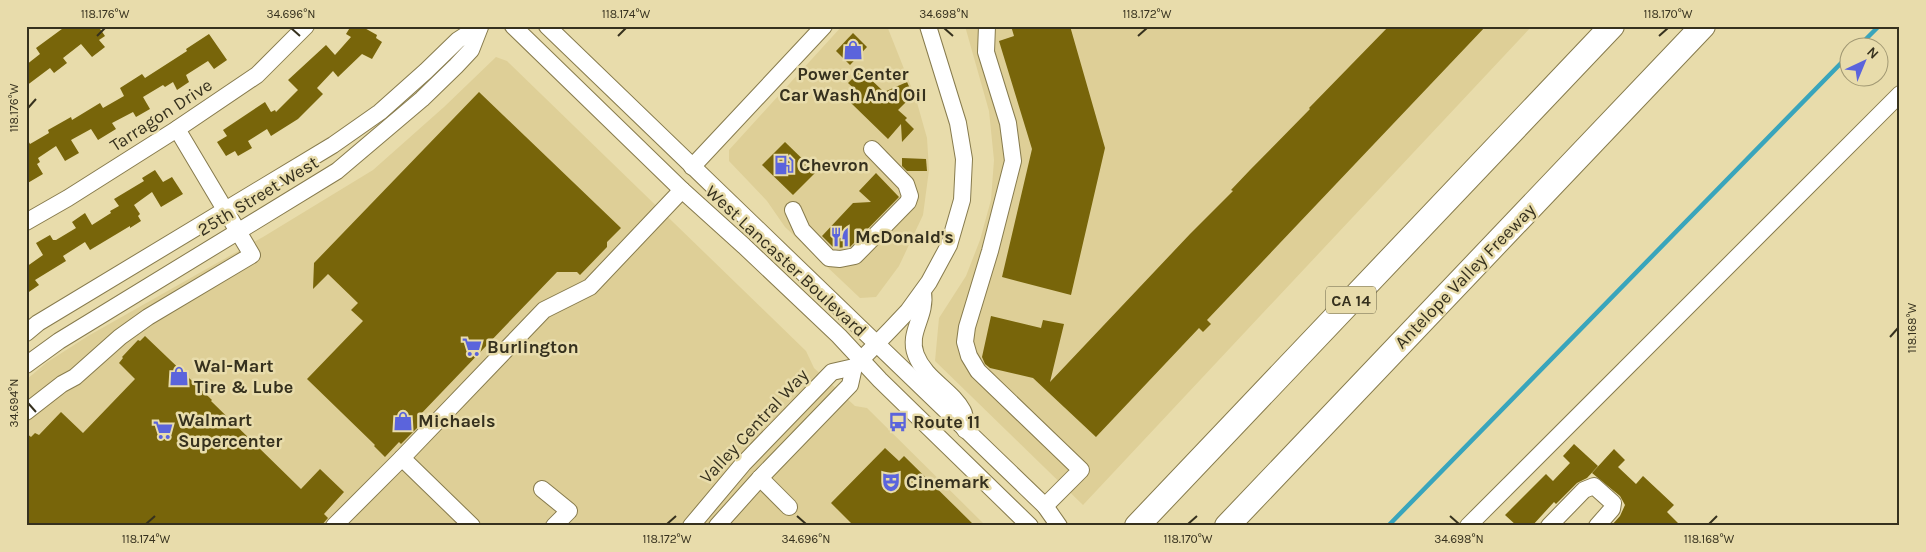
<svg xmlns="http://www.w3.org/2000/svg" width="1926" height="552" font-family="Karla,sans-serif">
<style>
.built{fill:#decf97}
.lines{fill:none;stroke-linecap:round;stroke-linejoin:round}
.stream{stroke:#39a5bc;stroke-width:4.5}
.building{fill:#78650a}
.minor-casing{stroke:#877b4d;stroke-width:18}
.highway-casing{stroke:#877b4d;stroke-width:26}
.minor{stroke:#fff;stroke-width:16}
.highway{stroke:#fff;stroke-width:24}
.ticks{fill:none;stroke:#36311e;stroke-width:2}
.labels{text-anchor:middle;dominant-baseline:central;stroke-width:5;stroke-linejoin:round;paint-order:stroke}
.shield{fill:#e8dcab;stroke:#6b6448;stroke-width:1}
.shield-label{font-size:16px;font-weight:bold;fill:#36311e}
.poi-label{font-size:18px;font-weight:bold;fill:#36311e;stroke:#e8dcab;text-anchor:start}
.street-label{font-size:18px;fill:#36311e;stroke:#e8dcab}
.neatline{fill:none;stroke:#36311e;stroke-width:2}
.ticks-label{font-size:12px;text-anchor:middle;fill:#36311e}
</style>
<rect width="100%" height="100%" fill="#e8dcab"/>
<!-- built -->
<g class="built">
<polygon points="842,26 887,26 916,99 927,138 929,170 923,215 899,266 876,297 860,298 785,227 767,201 729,161 729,150"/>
<polygon points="965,26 1532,26 1083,505 935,361 939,318 966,276 980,240 991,200 994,160 989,111"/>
<polygon points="496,57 507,61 806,351 814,368 855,406 867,408 986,526 26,526 26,380 46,363 88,336 263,237 373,170 444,107"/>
</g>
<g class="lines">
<!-- stream -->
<g class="stream">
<polyline points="1857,48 1879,26"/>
<polyline points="1388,526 1848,56"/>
</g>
</g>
<!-- building -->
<g class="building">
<polygon points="66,26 98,26 105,36 99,40 105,47 92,57 81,44 63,58 67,63 54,73 50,68 26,86 26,65 40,54 36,48"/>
<polygon points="351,26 361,26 377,35 376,38 382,42 372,59 362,54 338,77 333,71 317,88 323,94 298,119 271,136 267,129 248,141 252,148 238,156 235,151 226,156 217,142 227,136 223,130 265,102 271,112 275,110 276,112 298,90 288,80 326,45 335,55 351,37 346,34"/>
<polygon points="1011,26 1070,26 1105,148 1071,295 1002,277 1032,149 999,41 1014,36"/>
<polygon points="1389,26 1486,26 1207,320 1211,324 1203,332 1199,328 1096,437 1033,378 990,368 985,364 982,357 991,316 1041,328 1043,320 1064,324 1050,382 1190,234 1233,191 1231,190 1250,170 1310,109 1309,108"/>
<polygon points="853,33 867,47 850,65 836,51"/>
<polygon points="209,34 227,60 214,69 208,61 186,75 189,82 177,90 173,82 165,87 163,85 143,97 150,109 136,117 133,112 112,123 116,129 98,140 91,129 71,140 79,153 65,161 56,146 38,158 40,162 37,164 43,174 26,184 26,137 30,144 49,133 48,130 71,117 72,120 100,103 103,108 124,96 120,88 142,74 145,78 187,51 186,49"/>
<polygon points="861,70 884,92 907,82 914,97 907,101 898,110 907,118 905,120 914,129 902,142 901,124 888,139 851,103 860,94 848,83"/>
<polygon points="479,92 621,228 607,242 607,247 580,275 577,272 557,272 418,417 423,422 401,444 399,442 385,457 374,446 375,445 307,379 363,321 351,310 358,303 328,274 313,289 314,263"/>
<polygon points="785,142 816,172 793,195 762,165"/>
<polygon points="902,158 926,159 927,171 907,171 902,166"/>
<polygon points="155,170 163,182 172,177 183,194 161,207 152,192 134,205 140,214 138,216 141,221 130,228 130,226 90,250 85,242 63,256 66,261 35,280 39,285 26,294 26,267 43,255 36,243 50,235 53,240 56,240 76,228 72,222 85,213 92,225 111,213 110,211 119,206 114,199 144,181 142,178"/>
<polygon points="876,173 899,197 850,247 834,248 822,236 853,203 871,202 859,191"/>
<polygon points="145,336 212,400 211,401 301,489 320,469 344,492 324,514 328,518 321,526 26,526 26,433 31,437 35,433 39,435 61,412 83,433 135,379 119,363 123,358 122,357 138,340 140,341"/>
<polygon points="1574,444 1598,466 1587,478 1577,483 1556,504 1554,502 1532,526 1517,526 1505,515 1546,474 1553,481 1570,463 1563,456"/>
<polygon points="885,448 899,461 904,456 975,526 854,526 831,503"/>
<polygon points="1614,449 1625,460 1618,467 1636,484 1643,476 1674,505 1667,512 1681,526 1611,526 1620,516 1625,505 1620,496 1592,473"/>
</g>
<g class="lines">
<defs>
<g id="minor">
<polyline points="513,26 682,190 744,246 839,336 880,380 1030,526"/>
<polyline points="547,26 1045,506 1059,526"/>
<polyline points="987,26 986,52 1008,123 1013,161 990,251 967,327 965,342 969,356 978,371 1081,470 1045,506"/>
<polyline points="692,167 824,26"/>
<polyline points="793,210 802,230 829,258 840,259 855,256 908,202 910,196 906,184 872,149"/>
<polyline points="26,222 68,198 177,129 257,75 306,26"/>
<path d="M923,292C927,317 907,332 916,355C925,379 952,390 963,411C966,416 965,424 965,430"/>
<polyline points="26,333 38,323 333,145 380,112 426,71 458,40 480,26"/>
<polyline points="26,365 59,341 337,171 422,99 456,66 471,50 480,27"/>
<polyline points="26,412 62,384 75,377 120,337 148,317 252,255 177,129"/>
<polyline points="402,458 472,526"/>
<polyline points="760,478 789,507"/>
<polyline points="542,489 569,511 554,526"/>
<polyline points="334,526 402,458 544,310 590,287 682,190"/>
<polyline points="691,526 743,464 832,372 854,367 890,330 908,311 929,282 949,245 962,200 964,159 958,123 928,26"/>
<polyline points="717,526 760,478 850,385 854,367"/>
<polyline points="1468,526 1900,94"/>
<polyline points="1549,526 1584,490 1594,486 1613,503 1612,509 1597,526"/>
</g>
<g id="highway">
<polyline points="1137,526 1612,26"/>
<polyline points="1227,526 1703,26"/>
</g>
</defs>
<!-- minor casing -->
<use href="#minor" class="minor-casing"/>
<!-- highway casing -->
<use href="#highway" class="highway-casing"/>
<!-- minor -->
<use href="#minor" class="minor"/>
<!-- highway -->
<use href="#highway" class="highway"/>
</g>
<!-- ticks -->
<path class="ticks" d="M291,28L300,36M944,28L953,36M97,36L105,28M618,36L626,28M1138,36L1147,28M1659,36L1668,28M28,108L36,99M1890,337L1898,328M28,403L36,412M797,516L806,524M1450,516L1459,524M146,524L155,516M667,524L676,516M1188,524L1197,516M1709,524L1717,516"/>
<!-- icons -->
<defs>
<symbol id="shop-bare" viewBox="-9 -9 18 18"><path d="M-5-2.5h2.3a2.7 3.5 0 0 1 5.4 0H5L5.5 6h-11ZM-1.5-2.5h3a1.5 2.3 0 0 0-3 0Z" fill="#5b64dc" stroke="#e8dcab" stroke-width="2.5" paint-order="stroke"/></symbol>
<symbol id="fuel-bare" viewBox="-9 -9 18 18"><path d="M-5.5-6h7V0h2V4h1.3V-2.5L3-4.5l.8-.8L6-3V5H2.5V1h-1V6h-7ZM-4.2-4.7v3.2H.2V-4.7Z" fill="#5b64dc" stroke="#e8dcab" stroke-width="2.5" paint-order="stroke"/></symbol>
<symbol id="restaurant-bare" viewBox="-9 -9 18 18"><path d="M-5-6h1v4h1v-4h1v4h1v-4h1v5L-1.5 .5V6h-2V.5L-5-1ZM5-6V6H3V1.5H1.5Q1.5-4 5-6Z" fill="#5b64dc" stroke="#e8dcab" stroke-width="2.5" paint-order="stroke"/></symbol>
<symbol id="supermarket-bare" viewBox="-9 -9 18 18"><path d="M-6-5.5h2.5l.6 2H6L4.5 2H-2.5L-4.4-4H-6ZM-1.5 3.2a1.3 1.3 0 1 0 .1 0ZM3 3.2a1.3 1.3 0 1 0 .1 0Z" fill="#5b64dc" stroke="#e8dcab" stroke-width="2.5" paint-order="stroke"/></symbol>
<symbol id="bus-bare" viewBox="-9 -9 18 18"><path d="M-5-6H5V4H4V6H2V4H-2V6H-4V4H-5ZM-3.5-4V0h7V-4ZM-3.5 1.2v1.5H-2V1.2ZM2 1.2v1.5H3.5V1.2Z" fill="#5b64dc" stroke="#e8dcab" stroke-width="2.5" paint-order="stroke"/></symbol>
<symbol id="theatre-bare" viewBox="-9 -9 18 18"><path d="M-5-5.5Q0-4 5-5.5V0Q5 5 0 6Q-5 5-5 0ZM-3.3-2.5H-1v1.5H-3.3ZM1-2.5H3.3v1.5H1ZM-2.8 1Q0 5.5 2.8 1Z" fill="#5b64dc" stroke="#e8dcab" stroke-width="2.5" paint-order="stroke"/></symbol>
</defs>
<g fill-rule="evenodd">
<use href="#shop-bare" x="839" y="36" width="28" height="28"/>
<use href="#fuel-bare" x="770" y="151" width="28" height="28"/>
<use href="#restaurant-bare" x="826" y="223" width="28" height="28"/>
<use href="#supermarket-bare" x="458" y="333" width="28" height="28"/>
<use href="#shop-bare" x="165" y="362" width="28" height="28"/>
<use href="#shop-bare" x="389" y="407" width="28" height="28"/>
<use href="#bus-bare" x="884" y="408" width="28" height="28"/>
<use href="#supermarket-bare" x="149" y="416" width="28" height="28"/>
<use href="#theatre-bare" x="877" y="468" width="28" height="28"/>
</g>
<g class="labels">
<!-- shield labels -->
<rect class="shield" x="1326" y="286.5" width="50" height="27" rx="4"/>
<g class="shield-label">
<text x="1351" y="300">CA 14</text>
</g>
<!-- poi labels -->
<g class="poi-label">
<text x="853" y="74" text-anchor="middle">Power Center<tspan x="853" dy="21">Car Wash And Oil</tspan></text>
<text x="799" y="165">Chevron</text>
<text x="855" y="237">McDonald's</text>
<text x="487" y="347">Burlington</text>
<text x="194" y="366">Wal-Mart<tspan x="194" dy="21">Tire &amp; Lube</tspan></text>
<text x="178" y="420">Walmart<tspan x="178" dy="21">Supercenter</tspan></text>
<text x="418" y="421">Michaels</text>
<text x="913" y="422">Route 11</text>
<text x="906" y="482">Cinemark</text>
</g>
<!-- street labels -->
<g class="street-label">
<text transform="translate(161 115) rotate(-33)">Tarragon Drive</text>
<text transform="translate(258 196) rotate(-31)">25th Street West</text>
<text transform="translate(786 261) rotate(43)">West Lancaster Boulevard</text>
<text transform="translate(1465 276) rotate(-46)">Antelope Valley Freeway</text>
<text transform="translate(754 426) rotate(-47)">Valley Central Way</text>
</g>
</g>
<!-- border -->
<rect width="1926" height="552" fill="none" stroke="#e8dcab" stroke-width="55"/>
<!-- north arrow -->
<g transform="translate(1864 62) rotate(44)"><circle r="24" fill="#e8dcab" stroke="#a19873"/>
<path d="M0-4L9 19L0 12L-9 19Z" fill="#5b64dc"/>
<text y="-8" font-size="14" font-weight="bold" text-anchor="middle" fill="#36311e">N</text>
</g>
<rect x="28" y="28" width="1870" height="496" class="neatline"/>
<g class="ticks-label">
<text x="105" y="18">118.176°W</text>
<text x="291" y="18">34.696°N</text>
<text x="626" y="18">118.174°W</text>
<text x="944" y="18">34.698°N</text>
<text x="1147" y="18">118.172°W</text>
<text x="1668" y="18">118.170°W</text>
<text transform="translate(14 108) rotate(-90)" y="4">118.176°W</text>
<text transform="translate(1912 328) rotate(-90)" y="4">118.168°W</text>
<text transform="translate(14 403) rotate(-90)" y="4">34.694°N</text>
<text x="146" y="543">118.174°W</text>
<text x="667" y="543">118.172°W</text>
<text x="806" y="543">34.696°N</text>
<text x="1188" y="543">118.170°W</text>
<text x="1459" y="543">34.698°N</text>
<text x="1709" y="543">118.168°W</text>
</g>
</svg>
